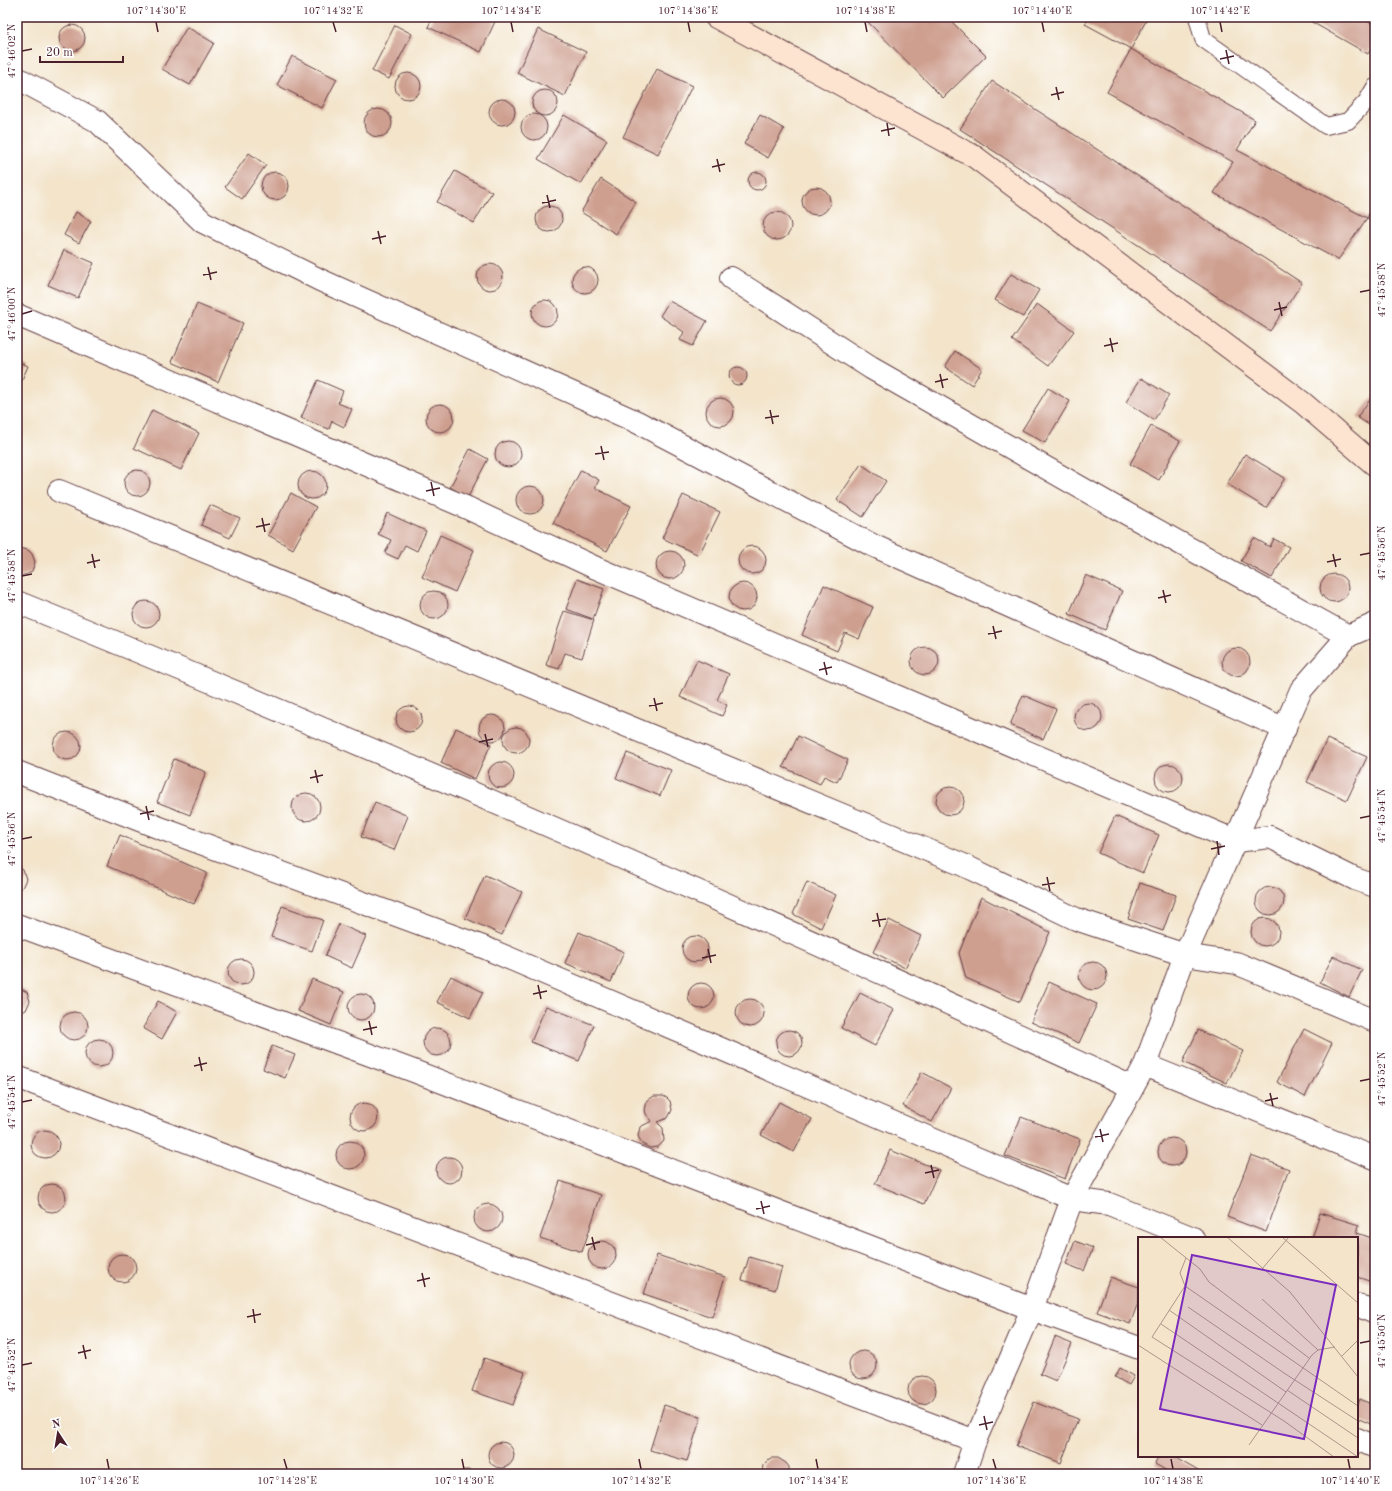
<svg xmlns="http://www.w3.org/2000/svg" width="1392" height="1491" font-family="'Old Standard TT',serif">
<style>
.building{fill:#ce9f8f}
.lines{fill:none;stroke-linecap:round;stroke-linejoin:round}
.lane-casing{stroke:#633d43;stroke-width:18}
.street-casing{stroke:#633d43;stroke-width:24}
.secondary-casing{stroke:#633d43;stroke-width:24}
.lane{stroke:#fff;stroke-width:16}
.street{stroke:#fff;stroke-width:22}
.secondary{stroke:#fde4d1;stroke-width:22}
.ticks{fill:none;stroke:#4a1f2b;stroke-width:1.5}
.inset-road{fill:none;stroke:#af958a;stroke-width:1}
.view{fill:#7b2cbf;fill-opacity:0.15;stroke:#7b2cbf;stroke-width:2}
.inset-edge{fill:none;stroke:#4a1f2b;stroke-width:2}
.neatline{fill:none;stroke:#4a1f2b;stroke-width:1.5}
.ticks-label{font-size:10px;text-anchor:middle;fill:#4a1f2b}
</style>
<rect width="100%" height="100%" fill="#fff"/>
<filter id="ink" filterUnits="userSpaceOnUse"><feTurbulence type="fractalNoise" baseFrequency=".025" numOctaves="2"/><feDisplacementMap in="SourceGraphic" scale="8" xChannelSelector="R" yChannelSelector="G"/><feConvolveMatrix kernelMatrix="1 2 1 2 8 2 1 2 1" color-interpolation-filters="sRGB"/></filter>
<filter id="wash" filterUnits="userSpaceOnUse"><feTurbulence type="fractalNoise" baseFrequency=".012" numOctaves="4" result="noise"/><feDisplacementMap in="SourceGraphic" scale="16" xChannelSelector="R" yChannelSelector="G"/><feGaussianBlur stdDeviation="0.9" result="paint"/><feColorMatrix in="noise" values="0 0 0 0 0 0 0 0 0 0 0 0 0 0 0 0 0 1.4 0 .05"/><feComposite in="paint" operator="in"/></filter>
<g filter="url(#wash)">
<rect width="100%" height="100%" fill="#f3e4ca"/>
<g id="blocks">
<!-- building -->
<g class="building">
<polygon points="433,17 497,17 481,52 428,27"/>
<polygon points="863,17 947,17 986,56 943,98"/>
<polygon points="1089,17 1148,17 1131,49 1085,24"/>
<polygon points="1303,17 1361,17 1375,25 1375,42 1368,54"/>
<circle cx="72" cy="38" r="13"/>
<polygon points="395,25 412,34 389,79 372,71"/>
<polygon points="187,27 214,43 190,85 162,69"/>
<polygon points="538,29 586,52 565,96 517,73"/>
<polygon points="1131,49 1255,120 1237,150 1367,218 1338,260 1214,193 1233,162 1107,92"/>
<polygon points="292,56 337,79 322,108 277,85"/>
<polygon points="657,69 692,86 658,154 623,137"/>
<circle cx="408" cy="86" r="13"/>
<polygon points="992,81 1302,283 1270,331 960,129"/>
<circle cx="545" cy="103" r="13"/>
<circle cx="502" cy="112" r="13"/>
<circle cx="378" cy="123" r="14"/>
<circle cx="534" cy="127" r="13"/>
<polygon points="564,115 607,140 581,184 538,159"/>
<polygon points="760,115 784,129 768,158 744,144"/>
<polygon points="249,153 266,165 242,199 225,187"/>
<polygon points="455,171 492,192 474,223 437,202"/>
<circle cx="757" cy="181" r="9"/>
<circle cx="275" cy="186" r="14"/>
<polygon points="601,179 636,202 616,234 581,212"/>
<circle cx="816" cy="201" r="14"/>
<polygon points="1375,202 1375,222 1367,218"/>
<circle cx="549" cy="219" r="13"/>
<polygon points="76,212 91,221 79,243 64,235"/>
<circle cx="777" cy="226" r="14"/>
<polygon points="64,250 94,263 78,298 48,285"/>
<circle cx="490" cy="277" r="13"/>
<circle cx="585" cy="280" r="13"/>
<polygon points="1011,274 1039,290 1023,317 995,300"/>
<circle cx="545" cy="313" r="13"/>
<polygon points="669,301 707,321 693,346 680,340 684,332 660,316"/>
<polygon points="197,304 243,323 218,382 172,362"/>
<polygon points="1037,304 1074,331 1048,366 1012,340"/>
<polygon points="955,351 982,369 972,385 945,367"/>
<polygon points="17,361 28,366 17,391"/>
<circle cx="738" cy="376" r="9"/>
<polygon points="1141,378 1169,395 1154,420 1126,402"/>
<polygon points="318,380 343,391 338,403 352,409 344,427 332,421 329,429 301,418"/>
<polygon points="1048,388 1070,401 1045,443 1022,430"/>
<polygon points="1373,396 1375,397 1375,429 1357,417"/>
<circle cx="720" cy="412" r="14"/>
<circle cx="440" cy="418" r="14"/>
<polygon points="152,410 199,433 181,470 134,448"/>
<polygon points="1151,426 1180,441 1159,480 1130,464"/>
<circle cx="508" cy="454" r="13"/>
<polygon points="470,449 488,459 468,497 450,487"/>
<polygon points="1245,454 1285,478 1266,508 1227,484"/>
<polygon points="861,464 886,481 863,517 837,500"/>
<circle cx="137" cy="483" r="13"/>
<polygon points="581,470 599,480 595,488 631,506 607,551 553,523"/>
<circle cx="312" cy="485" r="14"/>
<circle cx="530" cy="500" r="14"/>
<polygon points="291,493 316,507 293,549 268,535"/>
<polygon points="683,495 720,512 699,555 662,538"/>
<polygon points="210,505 240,518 230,538 201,525"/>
<polygon points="387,513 426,531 417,551 405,545 398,559 385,553 391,540 378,534"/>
<polygon points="440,535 474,550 455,592 422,577"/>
<polygon points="1254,538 1270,547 1274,539 1289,547 1272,578 1241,561"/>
<circle cx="752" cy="560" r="14"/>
<polygon points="19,548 28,550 32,554 35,562 32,571 28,574 19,576 17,575 17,549"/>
<circle cx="670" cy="565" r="14"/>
<circle cx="1334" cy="588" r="14"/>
<polygon points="1086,575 1122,591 1105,630 1069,614"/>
<polygon points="577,579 604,589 593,619 566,609"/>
<circle cx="743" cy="597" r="14"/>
<polygon points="824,585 873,607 859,639 845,633 837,651 802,635"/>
<circle cx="434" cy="605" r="14"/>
<circle cx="146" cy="614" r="13"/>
<polygon points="564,611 594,620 582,658 565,653 559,669 546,665"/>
<circle cx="925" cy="661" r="14"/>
<circle cx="1236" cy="662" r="14"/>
<polygon points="697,660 729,674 717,700 727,705 722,716 680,697"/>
<polygon points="1023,695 1056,709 1043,739 1010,725"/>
<circle cx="1088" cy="717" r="14"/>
<circle cx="409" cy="719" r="13"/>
<circle cx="492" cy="728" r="13"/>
<circle cx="516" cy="740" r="13"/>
<polygon points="456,728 491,744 475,779 441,763"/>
<circle cx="67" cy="746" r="14"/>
<polygon points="798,736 848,760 837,782 824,776 820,784 783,767"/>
<polygon points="1327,739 1367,757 1347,800 1307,782"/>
<polygon points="627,753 671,770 660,796 616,778"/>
<polygon points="174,759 206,772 190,815 157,802"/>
<circle cx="501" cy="775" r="13"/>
<circle cx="1169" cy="778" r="14"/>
<circle cx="950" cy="801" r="14"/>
<circle cx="306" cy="807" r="14"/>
<polygon points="375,802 408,816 394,850 361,837"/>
<polygon points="1115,816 1159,835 1143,873 1098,853"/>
<polygon points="120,835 207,873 194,904 107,866"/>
<polygon points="17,866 23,870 26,879 22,888 17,891"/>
<polygon points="485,875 522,892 502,935 465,918"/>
<polygon points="807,882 836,895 821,928 793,914"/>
<polygon points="1140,883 1176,895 1163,931 1128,919"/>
<circle cx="1270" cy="901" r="14"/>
<polygon points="981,897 1050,932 1020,1002 966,978 959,953"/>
<polygon points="282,906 323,920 312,951 271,937"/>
<circle cx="1265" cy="932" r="14"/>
<polygon points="889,920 921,936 905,968 873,952"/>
<polygon points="339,924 366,936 352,968 325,956"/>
<polygon points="579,932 624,952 611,982 565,963"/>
<circle cx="695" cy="949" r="13"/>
<polygon points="1333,956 1362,970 1349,997 1320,982"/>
<circle cx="241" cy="972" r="13"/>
<circle cx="1093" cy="976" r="14"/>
<polygon points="451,976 483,992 470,1018 437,1002"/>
<polygon points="312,979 344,992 331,1025 298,1011"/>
<polygon points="1049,982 1097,1004 1079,1043 1031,1022"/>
<circle cx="701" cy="996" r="13"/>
<polygon points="17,987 27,992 30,1001 26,1010 17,1015"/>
<polygon points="860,993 894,1010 875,1046 841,1028"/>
<circle cx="361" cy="1007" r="13"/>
<circle cx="750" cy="1013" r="14"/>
<polygon points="158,1001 177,1012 162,1039 143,1028"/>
<polygon points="546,1006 594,1025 579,1061 531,1042"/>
<circle cx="74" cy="1026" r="14"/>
<circle cx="437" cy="1042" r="14"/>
<polygon points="1304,1029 1332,1043 1305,1097 1277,1082"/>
<circle cx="789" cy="1043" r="13"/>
<polygon points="1198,1030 1243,1051 1227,1083 1183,1062"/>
<circle cx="99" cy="1053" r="14"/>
<polygon points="272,1046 295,1055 285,1078 263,1069"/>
<polygon points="922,1072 951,1088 932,1122 903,1106"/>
<polygon points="654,1096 663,1096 667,1098 670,1101 672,1110 668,1118 657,1122 663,1128 664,1141 658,1147 650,1148 642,1144 638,1136 640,1127 652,1121 646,1114 645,1110 647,1101"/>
<polygon points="779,1102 812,1119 794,1152 761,1135"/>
<circle cx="364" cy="1117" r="14"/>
<polygon points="1021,1117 1080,1139 1065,1179 1005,1156"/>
<circle cx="45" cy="1144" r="14"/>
<circle cx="1172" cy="1152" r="14"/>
<circle cx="350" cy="1155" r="14"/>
<polygon points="890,1150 939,1170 924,1204 875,1184"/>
<polygon points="1251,1155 1289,1169 1266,1232 1227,1217"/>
<circle cx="449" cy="1170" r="13"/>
<polygon points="560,1181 601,1195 582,1252 540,1238"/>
<circle cx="52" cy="1198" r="14"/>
<circle cx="488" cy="1218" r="14"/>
<polygon points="1320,1213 1359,1225 1357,1233 1375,1239 1373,1247 1375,1248 1375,1283 1357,1277 1357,1238 1312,1238"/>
<polygon points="1075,1241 1093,1248 1084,1271 1066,1264"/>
<circle cx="602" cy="1255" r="14"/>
<circle cx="122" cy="1268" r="14"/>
<polygon points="657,1255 725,1277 712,1317 644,1294"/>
<polygon points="749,1257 782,1267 775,1290 742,1280"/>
<polygon points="1110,1277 1139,1287 1139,1300 1130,1324 1097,1312"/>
<polygon points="1055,1337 1072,1344 1056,1381 1040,1374"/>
<circle cx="863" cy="1365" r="14"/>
<polygon points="484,1358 525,1372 513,1405 472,1391"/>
<polygon points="1120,1368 1134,1376 1129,1385 1115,1377"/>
<circle cx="922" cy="1390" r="14"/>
<polygon points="1360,1399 1375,1406 1375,1426 1357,1418 1357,1407"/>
<polygon points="1034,1402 1078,1419 1061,1463 1016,1446"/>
<polygon points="664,1405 701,1417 687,1461 650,1450"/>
<circle cx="501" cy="1455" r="13"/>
<polygon points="1159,1456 1172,1456 1200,1472 1199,1474 1172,1474 1155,1464"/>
<polygon points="773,1458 778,1458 786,1463 789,1467 789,1474 762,1474 763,1465 769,1459"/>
<polygon points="464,1470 469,1470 476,1474 457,1474"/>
</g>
</g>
</g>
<g filter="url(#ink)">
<use href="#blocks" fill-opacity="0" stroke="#633d43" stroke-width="1"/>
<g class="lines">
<defs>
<polyline id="lane" points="1197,17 1203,39 1326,126 1348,121 1366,102 1375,87"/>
<g id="street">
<polyline points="17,78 97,121 203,222 320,280 637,422 872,545 1285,729"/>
<polyline points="731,278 871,368 1113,506 1348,636"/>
<polyline points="17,315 463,506 596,568 1236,841 1270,837 1355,879 1375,886"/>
<polyline points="59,491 961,864 1076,919 1185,955 1236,963 1375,1021"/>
<path d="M17,602C392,754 764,918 1132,1087"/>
<polyline points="17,772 160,828 483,947 1072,1199 1109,1204 1193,1238"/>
<polyline points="17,925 411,1070 1032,1309 1139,1348"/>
<polyline points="1145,1065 1375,1158"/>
<polyline points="17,1077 975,1441"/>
<polyline points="1357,1305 1375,1313"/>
<polyline points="1357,1439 1375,1447"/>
<polyline points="964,1474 975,1441 1032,1309 1072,1199 1145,1065 1185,955 1301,690 1348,636 1375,624"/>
</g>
<polyline id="secondary" points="716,17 975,157 1303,403 1375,465"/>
</defs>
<!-- lane casing -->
<use href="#lane" class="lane-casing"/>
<!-- street casing -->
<use href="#street" class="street-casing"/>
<!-- secondary casing -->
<use href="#secondary" class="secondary-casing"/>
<!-- lane -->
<use href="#lane" class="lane"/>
<!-- street -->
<use href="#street" class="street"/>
<!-- secondary -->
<use href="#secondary" class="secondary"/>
</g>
</g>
<!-- ticks -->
<path class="ticks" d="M156,22L158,32M333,22L336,32M511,22L513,32M688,22L690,32M865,22L867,32M1042,22L1044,32M1220,22L1222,32M1226,50L1229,64M22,51L32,49M1220,59L1234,56M1056,87L1059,100M1051,95L1064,92M887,123L889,136M881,131L895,128M717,159L720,172M712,167L725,164M547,195L550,208M542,203L556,200M378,231L381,244M372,239L386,236M208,267L211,280M203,275L217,272M1360,292L1370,290M1279,302L1282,316M1274,310L1287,307M22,314L32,311M1110,338L1113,352M1104,346L1118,343M940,374L943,388M935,382L948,379M770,410L773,424M765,418L779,416M601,446L604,460M595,454L609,452M431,482L434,496M426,491L440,488M262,518L265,532M256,527L270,524M92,554L95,568M1333,554L1336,567M1360,555L1370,553M1327,562L1341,559M87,563L100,560M22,576L32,574M1163,590L1166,603M1158,598L1171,595M993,626L996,639M988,634L1002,631M824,662L827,675M819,670L832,667M654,698L657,711M649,706L663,703M485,734L488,747M479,742L493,739M315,770L318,783M310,778L323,775M146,806L149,820M140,814L154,811M1360,818L1370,816M22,839L32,837M1217,841L1219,855M1211,849L1225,846M1047,877L1050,891M1042,885L1055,883M877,913L880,927M872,921L886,919M708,949L711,963M702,958L716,955M538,985L541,999M533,994L547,991M369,1021L372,1035M363,1030L377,1027M199,1057L202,1071M194,1066L207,1063M1360,1081L1370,1079M1270,1093L1273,1106M1265,1101L1278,1098M22,1102L32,1100M1100,1129L1103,1142M1095,1137L1109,1134M931,1165L934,1178M925,1173L939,1170M761,1201L764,1214M756,1209L770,1206M592,1237L595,1250M586,1245L600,1242M422,1273L425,1287M417,1281L430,1278M253,1309L255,1323M247,1317L261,1314M1360,1343L1370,1341M83,1345L86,1359M78,1353L91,1350M22,1365L32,1363M984,1416L987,1430M979,1425L993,1422M107,1459L109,1469M284,1459L287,1469M462,1459L464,1469M639,1459L641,1469M816,1459L818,1469M993,1459L996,1469M1171,1459L1173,1469M1348,1459L1350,1469"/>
<!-- overview -->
<g transform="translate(1138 1237)">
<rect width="220" height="220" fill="#f3e4ca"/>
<path class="inset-road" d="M22,0L62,32L71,45L171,121M89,0L152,55L220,140M144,0L220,66M48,21L42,36L47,49L14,100L146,184L196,220M124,32L151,0M47,49L220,169M124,62L180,113M50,70L146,136L220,184M31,73L148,155M23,87L220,220M0,108L124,188M204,119L220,103M149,153L220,201M111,208L174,118L180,113L197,110"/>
<path class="view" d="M54,18L198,48L166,202L22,172Z"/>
<rect width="220" height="220" class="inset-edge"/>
</g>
<!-- margin -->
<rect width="1392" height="1491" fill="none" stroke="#fff" stroke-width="44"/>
<!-- north arrow -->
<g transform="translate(58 1433) rotate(348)" stroke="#ffffff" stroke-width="3" paint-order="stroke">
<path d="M0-3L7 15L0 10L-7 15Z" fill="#4a1f2b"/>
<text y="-6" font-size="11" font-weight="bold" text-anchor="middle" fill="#4a1f2b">N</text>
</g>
<!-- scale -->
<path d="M40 56v6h83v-6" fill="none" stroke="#4a1f2b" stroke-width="2"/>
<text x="46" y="56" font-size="12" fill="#4a1f2b" stroke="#ffffff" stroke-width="3" paint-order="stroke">20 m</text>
<rect x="22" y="22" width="1348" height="1447" class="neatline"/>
<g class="ticks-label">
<text x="156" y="14">107°14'30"E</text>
<text x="333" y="14">107°14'32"E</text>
<text x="511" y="14">107°14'34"E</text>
<text x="688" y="14">107°14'36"E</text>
<text x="865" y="14">107°14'38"E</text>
<text x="1042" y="14">107°14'40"E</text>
<text x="1220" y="14">107°14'42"E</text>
<text transform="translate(11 51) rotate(-90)" y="4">47°46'02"N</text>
<text transform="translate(1381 290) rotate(-90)" y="4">47°45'58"N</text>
<text transform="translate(11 314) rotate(-90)" y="4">47°46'00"N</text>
<text transform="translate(1381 553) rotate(-90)" y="4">47°45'56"N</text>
<text transform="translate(11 576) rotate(-90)" y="4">47°45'58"N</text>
<text transform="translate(1381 816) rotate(-90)" y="4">47°45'54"N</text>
<text transform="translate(11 839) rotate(-90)" y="4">47°45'56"N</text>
<text transform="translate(1381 1079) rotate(-90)" y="4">47°45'52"N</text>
<text transform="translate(11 1102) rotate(-90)" y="4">47°45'54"N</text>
<text transform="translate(1381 1341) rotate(-90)" y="4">47°45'50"N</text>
<text transform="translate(11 1365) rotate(-90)" y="4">47°45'52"N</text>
<text x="109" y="1484">107°14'26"E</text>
<text x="287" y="1484">107°14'28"E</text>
<text x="464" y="1484">107°14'30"E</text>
<text x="641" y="1484">107°14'32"E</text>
<text x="818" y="1484">107°14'34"E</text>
<text x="996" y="1484">107°14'36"E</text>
<text x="1173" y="1484">107°14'38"E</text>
<text x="1350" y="1484">107°14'40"E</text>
</g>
</svg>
